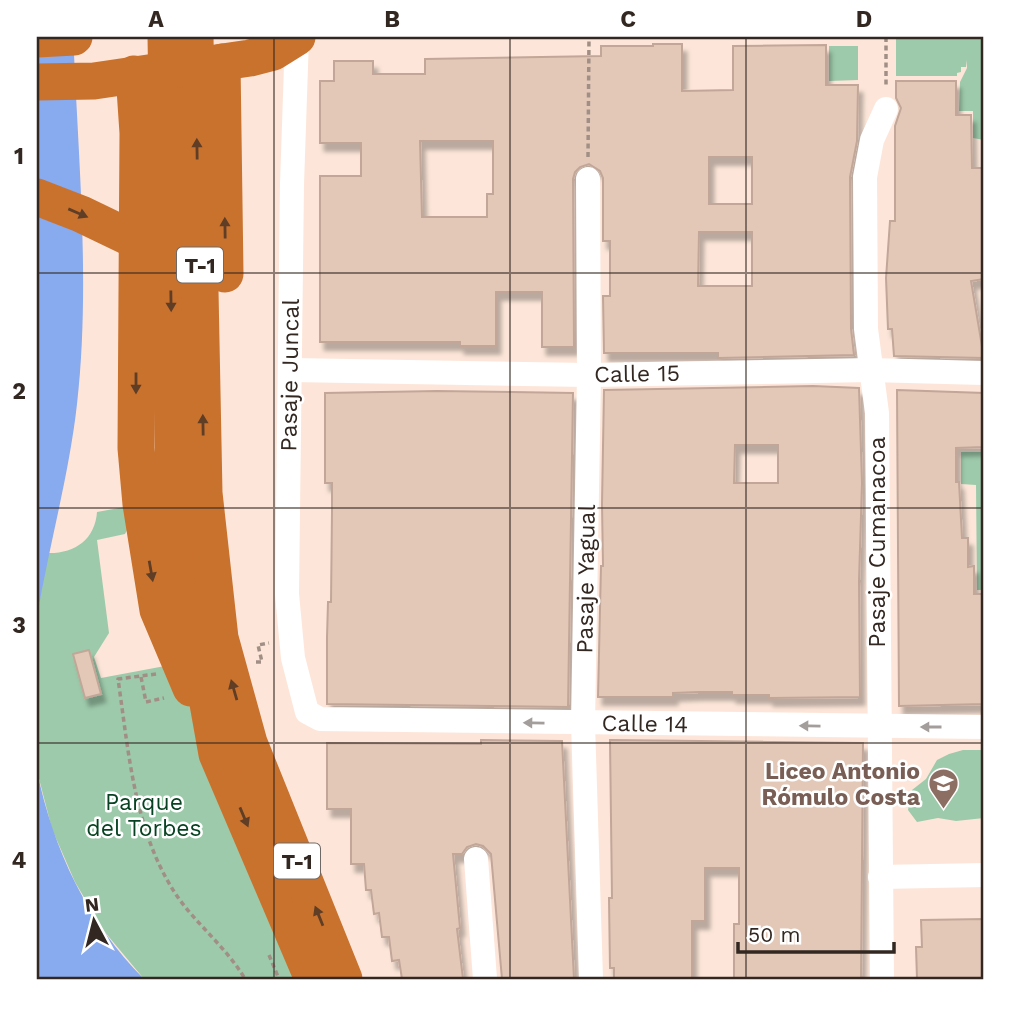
<svg xmlns="http://www.w3.org/2000/svg" width="1021" height="1016" font-family="'Work Sans',sans-serif">
<style>
.green{fill:#9dcaaa}
.water{fill:#8ae}
.building{fill:#e3c8b8;stroke:#c2a798;stroke-width:2;fill-rule:evenodd;filter:url(#shadow)}
.lines{fill:none;stroke-linecap:round;stroke-linejoin:round}
.path{stroke:#a18f86;stroke-width:3.5;stroke-dasharray:5 3.5;stroke-linecap:butt}
.minor{stroke:#fff;stroke-width:24}
.highway{stroke:#c9722e;stroke-width:37}
.oneway{fill:#5f3e25}
.oneway2{fill:#a39e9b}
.grid{fill:none;stroke:#322721;stroke-width:2;stroke-opacity:0.55}
.labels{text-anchor:middle;dominant-baseline:central;stroke-width:5;stroke-linejoin:round;paint-order:stroke}
.shield{fill:#fff;stroke:#706864;stroke-width:2}
.shield-label{font-size:21px;font-weight:bold;fill:#322721}
.street-label{font-size:23px;fill:#322721;stroke:#fff}
.education-label{font-size:23px;font-weight:bold;fill:#785e54;stroke:#fff;text-anchor:end}
.park-label{font-size:23px;fill:#064221;stroke:#fff}
.neatline{fill:none;stroke:#322721;stroke-width:2.5}
.grid-label{font-size:23px;text-anchor:middle;font-weight:bold;fill:#322721}
</style>
<defs>
<filter id="shadow"><feDropShadow dx="4.5" dy="8" stdDeviation="2" flood-color="#0004"/></filter>
</defs>
<rect width="100%" height="100%" fill="#fde6d9"/>
<!-- green -->
<g class="green">
<polygon points="896,37 984,37 984,140 973,138 973,111 959,111 960,82 967,68 967,60 966,67 961,67 961,72 957,73 957,76 896,76"/>
<polygon points="829,46 858,46 858,80 829,81"/>
<polygon points="961,452 983,452 984,590 977,590 976,485 961,484"/>
<path d="M141,504L125,534L97,540L109,633L94,657L101,678L181,663L313,979H144L104,931L75,882L52,829L37,771V617L47,553C74,554 95,540 97,512Z"/>
<polygon points="963,750 984,750 984,818 956,821 938,818 917,822 908,810 912,790 926,779 937,760 949,754"/>
</g>
<!-- water -->
<g class="water">
<path d="M37,37L74,54C79,168 90,290 77,404C69,476 49,545 37,617Z"/>
<path d="M37,771C53,849 88,923 144,979H39L37,976Z"/>
</g>
<!-- building -->
<g class="building">
<path d="M653,44H682V91L733,90V46L826,45V85H858L857,141L850,177L851,329L854,355L718,358V353H604L603,296H610V241H603V178L600,171L589,164L580,167L575,172L573,179L574,347H542V292H496V346H460V342H320V176H361V143H320V81H334V61H373V74H425V59L601,56V46H653ZM420,141H493V194H487V217H422ZM709,157H752V204H709ZM699,232H752V286H698Z"/>
<polygon points="896,81 956,81 956,115 971,115 972,168 984,168 984,279 971,281 984,358 894,356 892,329 888,329 886,278 890,221 895,221 895,126 901,108 896,98"/>
<path d="M813,386L859,388L862,483L859,581L860,697L769,698V695H732V692H699L673,693V697H598L601,566H603L602,504L604,390ZM735,445H778V483H734Z"/>
<polygon points="897,390 984,393 984,447 956,448 956,482 959,482 962,538 968,538 968,567 974,566 974,594 984,594 984,704 899,706"/>
<polygon points="437,391 573,393 568,707 327,704 327,637 328,602 331,602 332,511 332,483 325,483 325,393"/>
<polygon points="89,650 101,694 85,698 73,654"/>
<polygon points="481,740 562,741 574,979 502,979 491,854 483,846 476,844 467,847 462,854 453,854 460,928 457,929 463,979 402,979 399,960 392,961 389,937 382,937 379,913 374,914 371,890 366,890 364,864 351,864 351,809 327,809 327,743 481,744"/>
<polygon points="610,740 863,743 861,979 734,979 734,924 739,924 739,868 705,868 705,921 692,921 692,979 614,979 614,968 610,968 609,898 612,898"/>
<polygon points="984,919 984,979 917,979 916,947 922,947 921,920"/>
</g>
<g class="lines">
<!-- path -->
<g class="path">
<polyline points="886,37 886,87"/>
<polyline points="588,157 589,37"/>
<polyline points="256,662 262,662 258,645 269,643"/>
<path d="M156,674L118,679C129,754 134,832 177,896C197,925 227,948 245,979"/>
<polyline points="141,677 146,702 164,698"/>
<polyline points="269,955 279,979"/>
</g>
<!-- minor -->
<g class="minor">
<polyline points="297,37 292,184 287,594 293,658 307,712 320,719 984,727"/>
<polyline points="588,179 589,375 583,723 591,979"/>
<polyline points="291,370 589,375 870,370 984,373"/>
<polyline points="476,859 485,979"/>
<polyline points="880,877 984,875"/>
<polyline points="882,979 877,413 866,329 865,177 872,140 886,109"/>
</g>
<!-- highway -->
<g class="highway">
<polyline points="166,37 174,493 189,597 217,754 313,979"/>
<polyline points="195,37 204,493 220,638 249,743 344,979"/>
<polyline points="37,39 74,37"/>
<polyline points="222,62 225,274"/>
<polyline points="134,74 138,133 136,448 141,504 158,610 191,688"/>
<polyline points="37,82 94,81 250,58 273,52 297,37"/>
<polyline points="37,197 81,214 137,241"/>
</g>
</g>
<!-- one-way arrows -->
<defs><path id="oneway-solid" d="M-6-.8H1V-3.2L6.5 0L1 3.2V.8H-6Z" transform="scale(1.75)"/></defs>
<g class="oneway">
<use href="#oneway-solid" transform="translate(197 149) rotate(-91)"/>
<use href="#oneway-solid" transform="translate(78 213) rotate(23)"/>
<use href="#oneway-solid" transform="translate(225 228) rotate(-91)"/>
<use href="#oneway-solid" transform="translate(171 301) rotate(89)"/>
<use href="#oneway-solid" transform="translate(136 383) rotate(90)"/>
<use href="#oneway-solid" transform="translate(203 425) rotate(-91)"/>
<use href="#oneway-solid" transform="translate(151 571) rotate(80)"/>
<use href="#oneway-solid" transform="translate(234 690) rotate(-106)"/>
<use href="#oneway-solid" transform="translate(244 817) rotate(67)"/>
<use href="#oneway-solid" transform="translate(319 916) rotate(-112)"/>
</g>
<g class="oneway2">
<use href="#oneway-solid" transform="translate(534 723) rotate(-179)"/>
<use href="#oneway-solid" transform="translate(810 726) rotate(-179)"/>
<use href="#oneway-solid" transform="translate(931 727) rotate(-180)"/>
</g>
<!-- grid -->
<path class="grid" d="M274,37V979M510,37V979M746,37V979M37,273H984M37,508H984M37,743H984"/>
<!-- icons -->
<defs>
<symbol id="university-pin" viewBox="-11 -11 22 30"><path d="M0 17L-7.5 6A9.5 9.5 0 1 1 7.5 6Z" fill="#8d6e63" stroke="#fff"/><path d="M0-5L7-2L0 1L-7-2ZM-4 1L0 2.5L4 1V4Q0 6-4 4Z" fill="#fff"/></symbol>
</defs>
<g fill-rule="evenodd">
<use href="#university-pin" x="926" y="766" width="35" height="47"/>
</g>
<g class="labels">
<!-- shield labels -->
<g class="shield">
<rect x="177" y="247.5" width="46" height="35" rx="5"/>
<rect x="274" y="843.5" width="46" height="35" rx="5"/>
</g>
<g class="shield-label">
<text x="200" y="265">T-1</text>
<text x="297" y="861">T-1</text>
</g>
<!-- street labels -->
<g class="street-label">
<text transform="translate(637 374) rotate(-1)">Calle 15</text>
<text transform="translate(290 375) rotate(-89)">Pasaje Juncal</text>
<text transform="translate(877 542) rotate(-90)">Pasaje Cumanacoa</text>
<text transform="translate(586 579) rotate(-89)">Pasaje Yagual</text>
<text transform="translate(645 724) rotate(1)">Calle 14</text>
</g>
<!-- education labels -->
<g class="education-label">
<text x="920" y="771">Liceo Antonio<tspan x="920" dy="26">Rómulo Costa</tspan></text>
</g>
<!-- park labels -->
<g class="park-label">
<text x="144" y="802">Parque<tspan x="144" dy="26">del Torbes</tspan></text>
</g>
</g>
<!-- border -->
<rect width="1021" height="1016" fill="none" stroke="#ffffff" stroke-width="77"/>
<!-- north arrow -->
<g transform="translate(94 921) rotate(353)" stroke="#ffffff" stroke-width="5" paint-order="stroke">
<path d="M0-5L12 26L0 18L-12 26Z" fill="#322721"/>
<text y="-10" font-size="19" font-weight="bold" text-anchor="middle" fill="#322721">N</text>
</g>
<!-- scale -->
<path d="M738 942v10h156v-10" fill="none" stroke="#322721" stroke-width="3.5"/>
<text x="748" y="942" font-size="21" fill="#322721" stroke="#ffffff" stroke-width="5" paint-order="stroke">50 m</text>
<rect x="38" y="38" width="944" height="940" class="neatline"/>
<g class="grid-label">
<text x="156" y="27">A</text>
<text x="392" y="27">B</text>
<text x="628" y="27">C</text>
<text x="864" y="27">D</text>
<text x="19" y="164">1</text>
<text x="19" y="399">2</text>
<text x="19" y="633">3</text>
<text x="19" y="868">4</text>
</g>
</svg>
